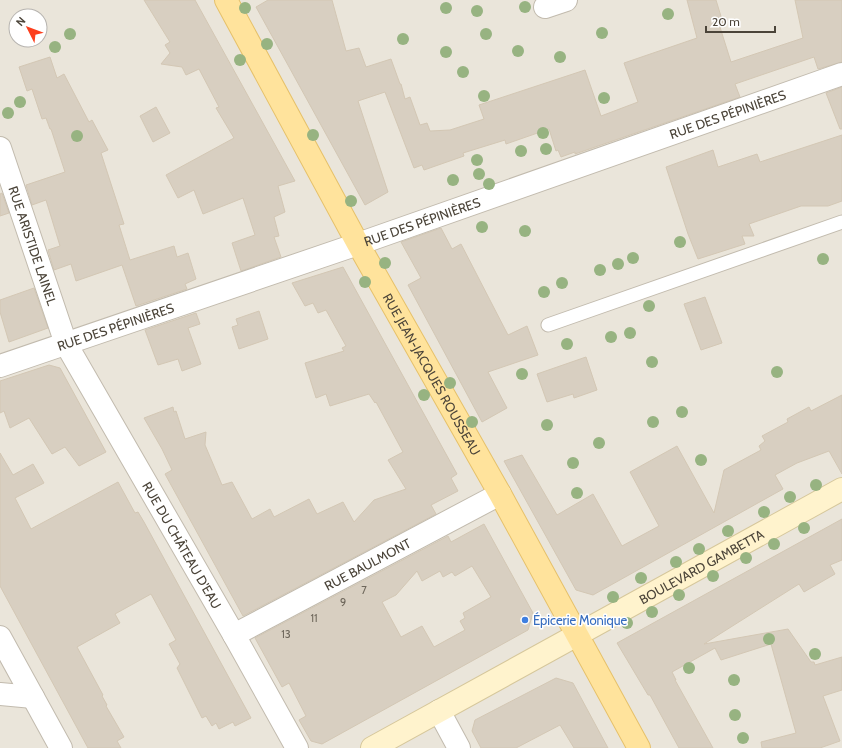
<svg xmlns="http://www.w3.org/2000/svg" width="842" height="748" font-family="Cabin,sans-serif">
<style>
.residential{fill:#eae5da;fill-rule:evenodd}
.building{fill:#d8cfc1;stroke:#d3c7b4;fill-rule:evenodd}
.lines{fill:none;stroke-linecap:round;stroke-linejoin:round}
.lane-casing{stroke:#c2bbae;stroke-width:15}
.street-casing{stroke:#c2bbae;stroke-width:24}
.secondary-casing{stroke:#d6c79b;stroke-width:24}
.primary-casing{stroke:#e6c16a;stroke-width:24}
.lane{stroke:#fff;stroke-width:13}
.street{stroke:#fff;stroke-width:22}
.secondary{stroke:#fff3cd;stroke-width:22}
.primary{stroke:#ffe39c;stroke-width:22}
.tree{fill:#97b381}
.shop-dot{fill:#3f7fe0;stroke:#fff;stroke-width:1.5}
.labels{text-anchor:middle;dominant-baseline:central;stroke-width:3;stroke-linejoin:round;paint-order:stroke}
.number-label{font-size:11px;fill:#6e675b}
.street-label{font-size:13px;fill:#4b4439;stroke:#fff}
.shop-label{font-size:13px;fill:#366cbe;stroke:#fff;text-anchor:start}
</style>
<rect width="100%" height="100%" fill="#f6f3ec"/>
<!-- residential -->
<path class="residential" d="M0,0H842V748H0ZM16,16H40V40H16Z"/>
<!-- building -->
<g class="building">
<polygon points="144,0 195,0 295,181 278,186 285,212 274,217 279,236 274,237 281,257 241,271 232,243 255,235 243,198 203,214 194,190 178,198 166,175 234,138 216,108 219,107 199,69 186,75 182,67 161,64 170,53 165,45 170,42"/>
<polygon points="268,0 332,0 346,51 359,48 366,67 391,59 400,84 401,84 405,99 410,97 420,125 427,123 430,131 450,130 484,119 479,105 585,70 601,116 638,102 624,63 697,38 687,0 716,0 723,23 719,24 731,62 803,38 795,0 842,0 842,62 818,69 814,57 735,84 740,97 575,154 575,152 561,157 558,150 556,151 549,129 506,144 505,140 463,153 464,156 424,170 422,165 414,168 385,92 358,101 388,192 365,205 256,7"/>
<polygon points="50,57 57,78 64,74 89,122 92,120 108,150 101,153 124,224 119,225 130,260 174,246 177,257 188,253 196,279 185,284 187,289 136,306 122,265 76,281 71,264 54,270 48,250 60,246 46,200 32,205 26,185 65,172 51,129 50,129 46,118 42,119 32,89 27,91 19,67"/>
<polygon points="842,87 842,129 840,129 826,93"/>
<polygon points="156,107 170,133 153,142 140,116"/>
<polygon points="842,135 842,201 828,206 801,206 749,224 754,236 742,236 745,244 698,259 688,234 666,167 713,150 718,167 757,154 760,162"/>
<polygon points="2,193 9,213 0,216 0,194"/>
<polygon points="441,228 452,249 461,244 508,335 527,326 538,355 488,372 507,408 482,422 408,285 421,278 401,242"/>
<polygon points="343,267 457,474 451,478 458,491 431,505 436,514 243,616 165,474 172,470 162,449 144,418 173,407 174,412 176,411 185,439 206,432 205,445 222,485 232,482 252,519 270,509 274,517 309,499 317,514 343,502 354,522 374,500 406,489 388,460 403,452 376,402 375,403 369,394 330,406 326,394 316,398 305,363 344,351 342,348 346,346 326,310 318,313 313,303 305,306 292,283"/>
<polygon points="34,288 48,328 9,342 0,312 0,300"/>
<polygon points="705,297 722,343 701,350 684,304"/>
<polygon points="259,311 268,339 239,349 232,327 238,325 236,319"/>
<polygon points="196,313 200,324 188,328 201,364 182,371 178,359 158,365 145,330"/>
<polygon points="586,357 597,390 574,398 573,394 547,402 537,374"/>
<polygon points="49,365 60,368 106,452 79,466 65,447 52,454 29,418 10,428 4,411 0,413 0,381"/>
<polygon points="842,395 842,474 829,451 797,463 775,475 783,489 593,595 576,590 504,461 522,455 557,515 593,494 622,546 659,526 630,472 677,446 714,513 724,470 761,450 759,446 765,441 762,436 788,422 787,419 809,407 811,411"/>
<polygon points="0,453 13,475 33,464 44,483 15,498 31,529 118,482 135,513 138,512 144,522 251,718 235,726 233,722 219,729 216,723 212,726 206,716 202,718 177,668 180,664 169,644 176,640 151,594 115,614 120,623 77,647 103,695 102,696 107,705 106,706 124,737 117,741 121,748 88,748 0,586"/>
<polygon points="842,519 842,560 830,565 835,574 804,592 799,584 704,644 788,629 811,662 814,662 815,665 842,657 842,690 823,696 840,741 820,748 762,748 761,742 796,733 771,644 721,660 715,648 672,672 676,680 675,680 713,748 679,748 650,695 648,695 617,643"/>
<path d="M484,524L533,613L528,630L322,744L311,741L299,720L306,716L289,683L282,687L255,638L448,536L451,542ZM472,566L491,597L463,613L465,618L460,621L465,630L434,647L422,626L401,637L382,602L396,595L417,571L422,581L440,571L443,577L452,572L455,576Z"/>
<polygon points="556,678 573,683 608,748 574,748 560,725 516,748 481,748 472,731 475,720"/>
</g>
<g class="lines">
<defs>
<polyline id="lane" points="548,325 842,222"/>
<g id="street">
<polyline points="545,7 566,0"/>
<path id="s1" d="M0,148L66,344L234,635L297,748"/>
<path id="s2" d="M0,366L358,244L842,74"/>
<path id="s3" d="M234,635L500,494"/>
<polyline points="0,637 61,748"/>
<polyline points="0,694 33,697"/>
<polyline points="439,711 459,748"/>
</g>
<g id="secondary">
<path id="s4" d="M372,748L842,489"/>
</g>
<g id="primary">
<path id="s5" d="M226,0L358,244L500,494L639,748"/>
</g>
</defs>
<!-- lane casing -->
<use href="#lane" class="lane-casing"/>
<!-- street casing -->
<use href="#street" class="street-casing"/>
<!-- secondary casing -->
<use href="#secondary" class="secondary-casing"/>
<!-- primary casing -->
<use href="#primary" class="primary-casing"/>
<!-- lane -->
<use href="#lane" class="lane"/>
<!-- street -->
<use href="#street" class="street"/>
<!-- secondary -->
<use href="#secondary" class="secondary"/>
<!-- primary -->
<use href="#primary" class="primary"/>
</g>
<!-- trees -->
<g class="tree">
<circle cx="525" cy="7" r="6"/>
<circle cx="245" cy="8" r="6"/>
<circle cx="446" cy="8" r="6"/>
<circle cx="477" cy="11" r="6"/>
<circle cx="668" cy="14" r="6"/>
<circle cx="602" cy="33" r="6"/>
<circle cx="70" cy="34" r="6"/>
<circle cx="486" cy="34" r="6"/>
<circle cx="403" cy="39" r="6"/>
<circle cx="267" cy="44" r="6"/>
<circle cx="55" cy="47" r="6"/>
<circle cx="518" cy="51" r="6"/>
<circle cx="446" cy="52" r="6"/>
<circle cx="560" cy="57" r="6"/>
<circle cx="240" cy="60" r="6"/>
<circle cx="463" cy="72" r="6"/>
<circle cx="484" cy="96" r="6"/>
<circle cx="604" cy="98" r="6"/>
<circle cx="20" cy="102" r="6"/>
<circle cx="8" cy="113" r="6"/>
<circle cx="543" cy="133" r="6"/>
<circle cx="313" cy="135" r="6"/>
<circle cx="77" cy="136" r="6"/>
<circle cx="546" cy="149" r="6"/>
<circle cx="521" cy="151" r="6"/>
<circle cx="477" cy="160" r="6"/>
<circle cx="479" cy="174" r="6"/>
<circle cx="453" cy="180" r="6"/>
<circle cx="489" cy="184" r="6"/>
<circle cx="351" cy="201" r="6"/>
<circle cx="482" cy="227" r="6"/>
<circle cx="525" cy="231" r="6"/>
<circle cx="680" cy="242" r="6"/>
<circle cx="633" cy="258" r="6"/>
<circle cx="823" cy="259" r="6"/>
<circle cx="385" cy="263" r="6"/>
<circle cx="618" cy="264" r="6"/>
<circle cx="600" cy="270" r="6"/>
<circle cx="365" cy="282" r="6"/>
<circle cx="562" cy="283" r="6"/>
<circle cx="544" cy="292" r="6"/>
<circle cx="649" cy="306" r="6"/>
<circle cx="630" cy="333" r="6"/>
<circle cx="611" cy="337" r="6"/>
<circle cx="567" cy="344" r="6"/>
<circle cx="652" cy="362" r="6"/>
<circle cx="777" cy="372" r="6"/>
<circle cx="522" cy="374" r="6"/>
<circle cx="450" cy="383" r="6"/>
<circle cx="424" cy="395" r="6"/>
<circle cx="682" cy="412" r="6"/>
<circle cx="472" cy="422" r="6"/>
<circle cx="653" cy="422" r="6"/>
<circle cx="547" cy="425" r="6"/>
<circle cx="599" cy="443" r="6"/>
<circle cx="701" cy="460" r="6"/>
<circle cx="573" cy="463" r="6"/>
<circle cx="816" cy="485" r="6"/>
<circle cx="577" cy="493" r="6"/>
<circle cx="790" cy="497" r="6"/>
<circle cx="764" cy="512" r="6"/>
<circle cx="804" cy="528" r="6"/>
<circle cx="728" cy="531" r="6"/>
<circle cx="774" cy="544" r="6"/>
<circle cx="699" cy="549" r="6"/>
<circle cx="746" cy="558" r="6"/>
<circle cx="676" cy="562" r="6"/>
<circle cx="713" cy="576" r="6"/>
<circle cx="641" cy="578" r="6"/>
<circle cx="679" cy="595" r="6"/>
<circle cx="613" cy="597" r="6"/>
<circle cx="652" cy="612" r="6"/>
<circle cx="627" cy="623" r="6"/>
<circle cx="769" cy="639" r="6"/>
<circle cx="815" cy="654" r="6"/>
<circle cx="689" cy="668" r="6"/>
<circle cx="734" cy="680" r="6"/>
<circle cx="735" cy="715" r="6"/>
<circle cx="743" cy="738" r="6"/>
</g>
<!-- markers -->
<circle class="shop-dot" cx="525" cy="620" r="4"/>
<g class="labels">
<!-- number labels -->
<g class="number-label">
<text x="364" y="590">7</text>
<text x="343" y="602">9</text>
<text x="314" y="618">11</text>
<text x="286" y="634">13</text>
</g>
<!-- street labels -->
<g class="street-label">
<text stroke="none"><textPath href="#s2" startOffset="770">RUE DES PÉPINIÈRES</textPath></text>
<text stroke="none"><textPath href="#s2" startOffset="446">RUE DES PÉPINIÈRES</textPath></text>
<text stroke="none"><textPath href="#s1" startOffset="103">RUE ARISTIDE LAINEL</textPath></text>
<text stroke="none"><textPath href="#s2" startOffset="122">RUE DES PÉPINIÈRES</textPath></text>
<text stroke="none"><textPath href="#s5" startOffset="427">RUE JEAN-JACQUES ROUSSEAU</textPath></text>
<text stroke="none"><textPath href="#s1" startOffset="439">RUE DU CHÂTEAU D'EAU</textPath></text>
<text stroke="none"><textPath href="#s3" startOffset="151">RUE BAULMONT</textPath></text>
<text stroke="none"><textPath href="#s4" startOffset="376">BOULEVARD GAMBETTA</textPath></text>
</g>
<!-- shop labels -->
<g class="shop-label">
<text x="533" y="620">Épicerie Monique</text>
</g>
</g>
<!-- north arrow -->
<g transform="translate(28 28) rotate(312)"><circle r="19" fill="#ffffff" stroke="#b7b4b0"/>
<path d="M0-3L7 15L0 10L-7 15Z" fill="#fc3f1d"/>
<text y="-6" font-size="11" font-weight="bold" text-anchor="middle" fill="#4b4439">N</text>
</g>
<!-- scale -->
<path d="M706 26v6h69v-6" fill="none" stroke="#4b4439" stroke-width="2"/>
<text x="712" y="26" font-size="12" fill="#4b4439" stroke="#ffffff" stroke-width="3" paint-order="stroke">20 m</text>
</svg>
